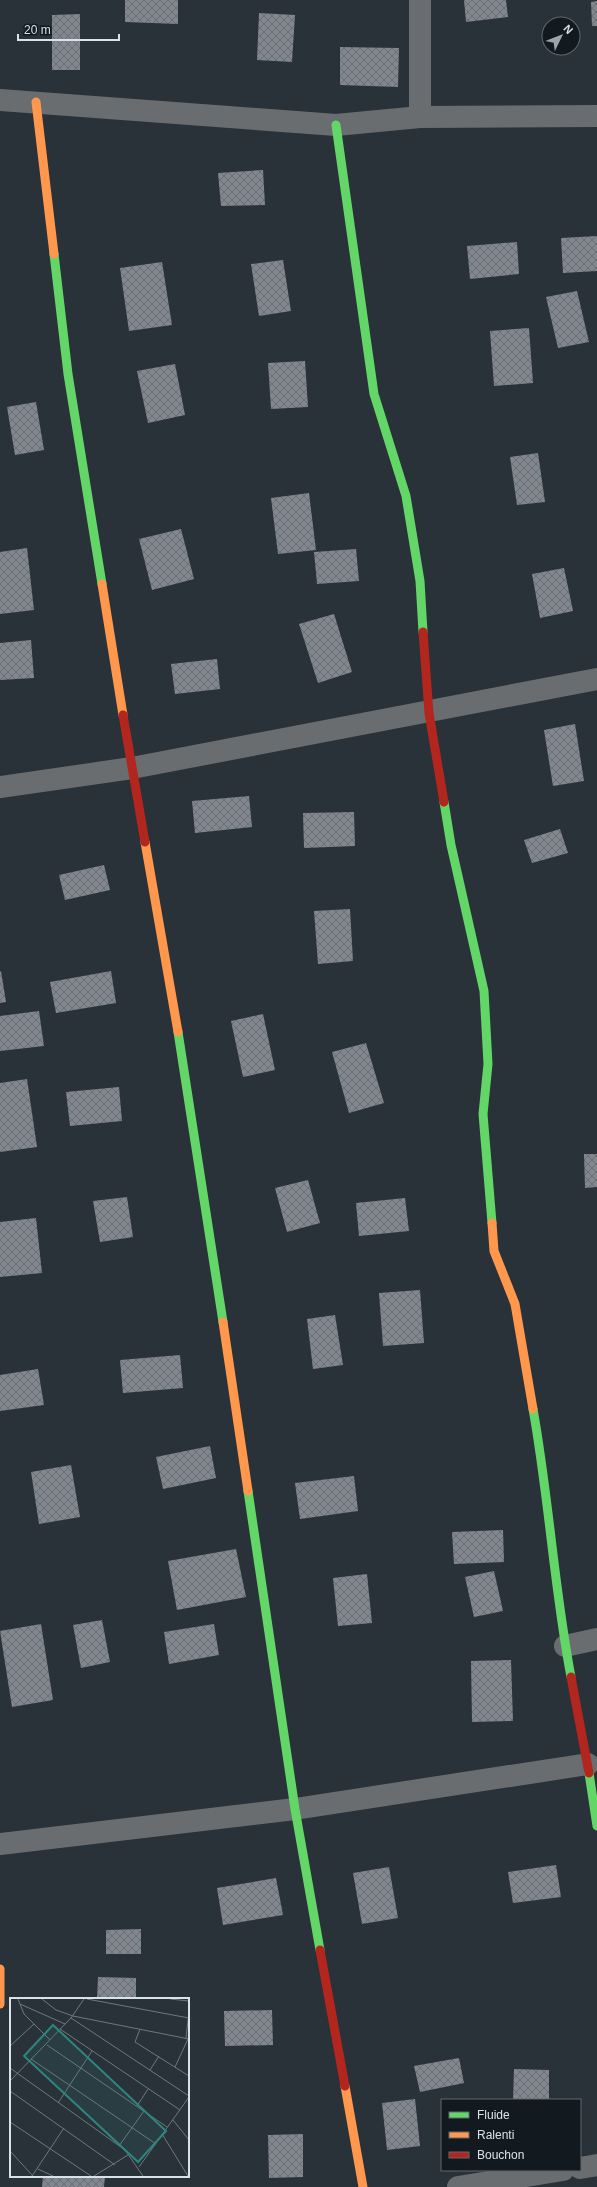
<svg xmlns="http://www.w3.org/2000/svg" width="597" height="2187" font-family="Helvetica,sans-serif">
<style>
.building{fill:url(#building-cross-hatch)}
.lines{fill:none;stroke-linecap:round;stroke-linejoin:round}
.street{stroke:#696d6f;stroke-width:22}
.fast{stroke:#63d668;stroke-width:9}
.slow{stroke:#ff974d;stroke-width:9}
.jam{stroke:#b3261e;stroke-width:9}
.inset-road{fill:none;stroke:#6f7880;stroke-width:1}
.view{fill:#2d8681;fill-opacity:0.15;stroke:#2d8681;stroke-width:2}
.inset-edge{fill:none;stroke:#d8e2ea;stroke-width:2}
</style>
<defs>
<pattern id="building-cross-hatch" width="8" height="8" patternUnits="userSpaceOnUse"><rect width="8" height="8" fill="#82868e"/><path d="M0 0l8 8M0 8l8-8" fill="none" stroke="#6b6f75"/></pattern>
</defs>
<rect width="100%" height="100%" fill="#293139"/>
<!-- building -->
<g class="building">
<polygon points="125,0 178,0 178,24 125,22"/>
<polygon points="464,0 506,0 508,17 466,22"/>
<polygon points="597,1 597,26 592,26 591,2"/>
<polygon points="259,13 295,15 292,62 257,60"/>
<polygon points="80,14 80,70 52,70 52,15"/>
<polygon points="340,47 399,48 398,87 340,85"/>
<polygon points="263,170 265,205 221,206 218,173"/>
<polygon points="597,236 597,271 563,273 561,238"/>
<polygon points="517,242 519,274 470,279 467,246"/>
<polygon points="283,260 291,311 259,316 251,264"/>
<polygon points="162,262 172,325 129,331 120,268"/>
<polygon points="577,291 589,342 558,348 546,297"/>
<polygon points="529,328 533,383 494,386 490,331"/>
<polygon points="305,361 308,407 271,409 268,363"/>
<polygon points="175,364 185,415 148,423 137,371"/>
<polygon points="36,402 44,450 15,455 7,407"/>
<polygon points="538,453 545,502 517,505 510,457"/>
<polygon points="309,493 316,550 278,554 271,498"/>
<polygon points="181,529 194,579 152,590 139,539"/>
<polygon points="27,548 34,610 0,614 0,552"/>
<polygon points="356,549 359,581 317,584 314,552"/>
<polygon points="564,568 573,611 540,618 532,574"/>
<polygon points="334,614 352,672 318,683 299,624"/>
<polygon points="31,640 34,678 0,680 0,643"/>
<polygon points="217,659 220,689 175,694 171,664"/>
<polygon points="575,724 584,781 553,786 544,730"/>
<polygon points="249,796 252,827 195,833 192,801"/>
<polygon points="354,812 355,846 304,848 303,813"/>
<polygon points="560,829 568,853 532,863 524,840"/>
<polygon points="104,865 110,890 65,900 59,875"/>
<polygon points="350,909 353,961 318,964 314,911"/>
<polygon points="1,971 6,1002 0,1003 0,972"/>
<polygon points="111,971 116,1003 56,1013 50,982"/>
<polygon points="39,1011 44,1046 0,1051 0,1016"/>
<polygon points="263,1014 275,1070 243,1077 231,1021"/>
<polygon points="366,1043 384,1103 349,1113 332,1052"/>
<polygon points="27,1079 37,1147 0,1152 0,1083"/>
<polygon points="119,1087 122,1121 70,1126 66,1092"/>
<polygon points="584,1154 597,1154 597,1187 585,1188"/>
<polygon points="308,1180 320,1223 287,1232 275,1188"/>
<polygon points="127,1197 133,1237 100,1242 93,1201"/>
<polygon points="405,1198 409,1231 359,1236 356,1203"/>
<polygon points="36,1218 42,1273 0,1277 0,1222"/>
<polygon points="420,1290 424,1343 383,1346 379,1293"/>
<polygon points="335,1315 343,1365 313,1369 307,1319"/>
<polygon points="180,1355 183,1388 123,1393 120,1360"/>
<polygon points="38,1369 44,1405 0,1411 0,1375"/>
<polygon points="210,1446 216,1478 163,1489 156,1457"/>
<polygon points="71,1465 80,1517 39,1524 31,1472"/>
<polygon points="354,1476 358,1511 300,1519 295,1483"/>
<polygon points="503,1530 504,1562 454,1564 452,1532"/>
<polygon points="236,1549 246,1597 177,1610 168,1561"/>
<polygon points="494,1571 503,1611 474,1617 465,1577"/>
<polygon points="367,1574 372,1623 338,1626 333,1578"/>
<polygon points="102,1620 110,1662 81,1668 73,1625"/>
<polygon points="41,1624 53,1700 12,1707 0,1631"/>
<polygon points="214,1624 219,1655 169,1664 164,1632"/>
<polygon points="511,1660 513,1721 472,1722 471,1661"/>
<polygon points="556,1865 561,1897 513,1903 508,1872"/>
<polygon points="389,1867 398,1918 362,1924 353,1873"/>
<polygon points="276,1878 283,1915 223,1925 217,1888"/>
<polygon points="141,1929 141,1954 106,1954 106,1930"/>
<polygon points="98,1977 136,1978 136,1999 97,1999"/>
<polygon points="272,2010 273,2045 225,2046 224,2011"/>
<polygon points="459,2058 464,2083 420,2092 414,2066"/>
<polygon points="514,2069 549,2070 549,2100 513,2100"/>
<polygon points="415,2099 420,2146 387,2150 382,2103"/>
<polygon points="303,2134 303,2177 269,2178 268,2135"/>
<polygon points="43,2176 105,2176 104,2187 42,2187"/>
</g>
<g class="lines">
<!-- street -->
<g class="street">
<polyline points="420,0 420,117"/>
<polyline points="0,100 336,125 420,117 597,116"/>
<polyline points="0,787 132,768 597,679"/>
<polyline points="565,1646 597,1639"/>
<polyline points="0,1844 295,1809 588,1764"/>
<polyline points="580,2168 597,2165"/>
<polyline points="458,2187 563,2170"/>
</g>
<!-- fast -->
<g class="fast">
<polyline points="336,125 374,394 406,496 420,581 423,632"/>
<polyline points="54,254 68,374 102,584"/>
<polyline points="444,802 451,845 484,991 488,1064 483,1114 492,1223"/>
<polyline points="178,1032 223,1322"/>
<path d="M533,1409C549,1498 554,1588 571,1677"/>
<polyline points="248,1491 295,1809 320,1950"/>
<polyline points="589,1773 597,1826"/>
</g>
<!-- slow -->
<g class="slow">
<polyline points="36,102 54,254"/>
<polyline points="102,584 123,715"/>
<polyline points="145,842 178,1032"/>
<polyline points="492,1223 494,1251 515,1304 533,1409"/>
<polyline points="223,1322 248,1491"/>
<polyline points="0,1969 0,2004"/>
<polyline points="345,2086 363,2187"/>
</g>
<!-- jam -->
<g class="jam">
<polyline points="423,632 429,713 444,802"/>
<polyline points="123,715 145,842"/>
<polyline points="571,1677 589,1773"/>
<polyline points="320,1950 345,2086"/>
</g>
</g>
<!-- overview -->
<g transform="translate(10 1998)">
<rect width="179" height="179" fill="#293139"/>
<path class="inset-road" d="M8,1L14,16L40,42M32,1L46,12L63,18L179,41M77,1L179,20M160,1L179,3M10,6L55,26M61,20L179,98M50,31L170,112M130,31L125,44L179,78M176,40L179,14M37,47L157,129M0,48L24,26M21,61L146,146M165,69L178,41M0,70L115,152L133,178M140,72L149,58M0,83L61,20L74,1M0,93L105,167M48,105L82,53M127,108L138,91M163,122L179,142M0,124L81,178M152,136L178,178M109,148L134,113M0,153L23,178M129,169L179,99M28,171L43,178M22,178L54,130M84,178L118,157"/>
<path class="view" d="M43,27L156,133L128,164L14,58Z"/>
<rect width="179" height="179" class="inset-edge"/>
</g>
<!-- legend -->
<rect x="441" y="2099" width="140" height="72" fill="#12191f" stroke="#616970"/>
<rect x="449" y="2112" width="20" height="6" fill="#63d668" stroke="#616970"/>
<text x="477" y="2119" font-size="12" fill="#d8e2ea">Fluide</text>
<rect x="449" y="2132" width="20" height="6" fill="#ff974d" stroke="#616970"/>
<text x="477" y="2139" font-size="12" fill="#d8e2ea">Ralenti</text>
<rect x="449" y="2152" width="20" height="6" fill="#b3261e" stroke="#616970"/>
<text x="477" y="2159" font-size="12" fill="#d8e2ea">Bouchon</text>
<!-- north arrow -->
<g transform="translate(561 36) rotate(47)"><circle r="19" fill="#12191f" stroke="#616970"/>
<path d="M0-3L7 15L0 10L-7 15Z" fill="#9ba4ac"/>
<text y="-6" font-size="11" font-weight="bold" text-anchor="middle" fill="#d8e2ea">N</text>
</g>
<!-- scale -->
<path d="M18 34v6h101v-6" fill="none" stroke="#d8e2ea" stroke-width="2"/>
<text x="24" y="34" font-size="12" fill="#d8e2ea" stroke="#12191f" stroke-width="3" paint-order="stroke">20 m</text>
</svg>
